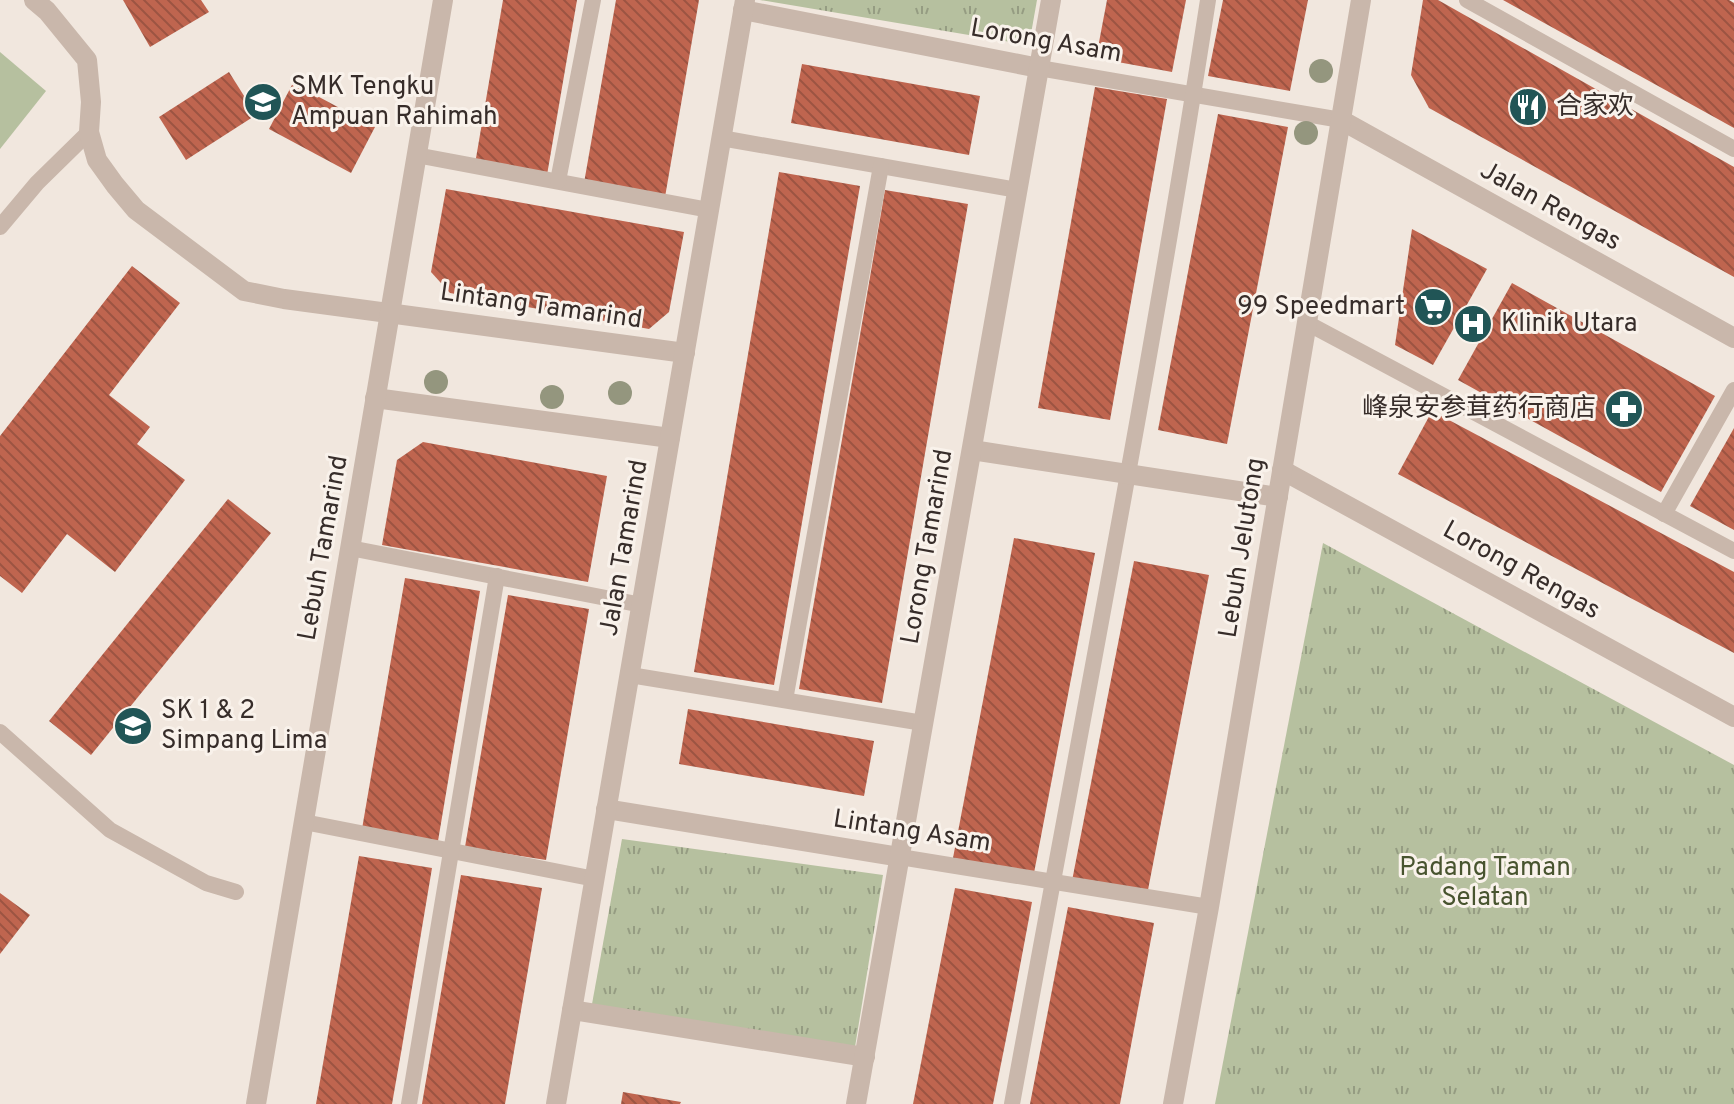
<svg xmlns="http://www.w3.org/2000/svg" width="1734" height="1104" font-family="Overpass,'Noto Sans SC',sans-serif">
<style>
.grass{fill:url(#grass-tufts)}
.garden{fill:#b6c09f}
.building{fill:url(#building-back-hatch)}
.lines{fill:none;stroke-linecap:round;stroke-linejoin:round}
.lane{stroke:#c9b7ab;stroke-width:16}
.street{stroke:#c9b7ab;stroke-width:20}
.tree{fill:#94967e}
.labels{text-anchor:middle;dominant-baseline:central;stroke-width:6;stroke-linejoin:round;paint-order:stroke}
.street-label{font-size:26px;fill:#372d2a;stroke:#f9f2eb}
.poi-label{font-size:26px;fill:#372d2a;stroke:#f9f2eb;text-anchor:start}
.park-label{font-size:26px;fill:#48542f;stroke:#f9f2eb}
</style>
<defs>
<pattern id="grass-tufts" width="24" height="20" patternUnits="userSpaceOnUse" patternTransform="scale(2)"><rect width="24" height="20" fill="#b6c09f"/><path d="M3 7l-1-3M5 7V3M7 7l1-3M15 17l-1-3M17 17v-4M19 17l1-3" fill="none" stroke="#959c82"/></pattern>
<pattern id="building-back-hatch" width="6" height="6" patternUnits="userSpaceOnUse" patternTransform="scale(2)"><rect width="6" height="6" fill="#bf654f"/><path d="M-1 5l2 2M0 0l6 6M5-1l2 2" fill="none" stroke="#9c5442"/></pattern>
</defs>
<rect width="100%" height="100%" fill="#f1e7de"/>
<!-- grass -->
<g class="grass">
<polygon points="760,0 1037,0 1029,45"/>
<polygon points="1323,543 1734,765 1734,1104 1215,1104"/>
<polygon points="622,839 883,875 855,1047 592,1004"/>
</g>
<!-- garden -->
<polygon class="garden" points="0,52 46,91 0,149"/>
<!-- building -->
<g class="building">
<polygon points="123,0 201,0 209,12 150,47"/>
<polygon points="503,0 577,0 547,175 475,164"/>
<polygon points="616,0 699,0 665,197 584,183"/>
<polygon points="1107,0 1186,0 1172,72 1096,58"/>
<polygon points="1223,0 1308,0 1290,91 1208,76"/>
<polygon points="1423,0 1438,0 1734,167 1734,277 1429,108 1411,75"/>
<polygon points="1503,0 1729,0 1734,3 1734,128"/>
<polygon points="802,64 980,96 969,155 791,123"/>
<polygon points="229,72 256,115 186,160 159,117"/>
<polygon points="293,83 375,127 351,173 269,129"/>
<polygon points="1095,87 1167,99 1110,420 1038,408"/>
<polygon points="1218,114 1288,127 1227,444 1158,430"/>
<polygon points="779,172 860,186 774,685 694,672"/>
<polygon points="446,189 684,232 669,312 649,329 450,293 431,272"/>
<polygon points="885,190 968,204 882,703 799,689"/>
<polygon points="1412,229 1487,269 1433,365 1395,345"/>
<polygon points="132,266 180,303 109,395 150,427 137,444 185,480 115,572 67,534 22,593 0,576 0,436"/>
<polygon points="1512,283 1715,396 1661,492 1458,380"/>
<polygon points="1432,411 1734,572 1734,653 1398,474"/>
<polygon points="1734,428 1734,530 1690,506"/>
<polygon points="423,442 607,476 588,582 382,545 397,460"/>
<polygon points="228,499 271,533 91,755 49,721"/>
<polygon points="1014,538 1095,553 1034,873 953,858"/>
<polygon points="1134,561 1209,575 1147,895 1072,881"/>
<polygon points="405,578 480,591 438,841 362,829"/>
<polygon points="508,595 589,609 546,860 465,847"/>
<polygon points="688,709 874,741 864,796 679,764"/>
<polygon points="359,856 432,868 402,1047 392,1104 316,1104"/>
<polygon points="461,875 542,888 505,1104 422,1104"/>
<polygon points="955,888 1032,902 1012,1009 993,1104 913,1104"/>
<polygon points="0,893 30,915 0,954"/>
<polygon points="1068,907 1154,923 1120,1104 1030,1104"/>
<polygon points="623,1092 681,1102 680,1104 621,1104"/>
</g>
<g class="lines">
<!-- lane -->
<g class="lane">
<polyline points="1467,0 1734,149"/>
<polyline points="1039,68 1341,120"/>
<polyline points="721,138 1018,190"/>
<polyline points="416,155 709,210"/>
<polyline points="558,181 593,0"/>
<polyline points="0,227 37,183 89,132"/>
<polyline points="1307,323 1734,551"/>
<polyline points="1664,514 1734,390"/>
<polyline points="350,548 642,605"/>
<polyline points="630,675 923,723"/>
<polyline points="785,700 881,166"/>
<polyline points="0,732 110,830 206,883 236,892"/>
<polyline points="304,822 595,879"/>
<polyline points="900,857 1209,907"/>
<polyline points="409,1104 497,576"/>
<path d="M1012,1104C1079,736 1151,369 1208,0"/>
</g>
<!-- street -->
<g class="street">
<polyline points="34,0 47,11 87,60 91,102 89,132 97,160 115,185 136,210 244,291 284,299 685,353"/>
<polyline points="743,10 1039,68"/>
<polyline points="1341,120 1734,338"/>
<polyline points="375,398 670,438"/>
<polyline points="972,450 1278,497"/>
<polyline points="1282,470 1734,717"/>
<polyline points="606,809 900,857"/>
<polyline points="572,1010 865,1057"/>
<polyline points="256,1104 443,0"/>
<polyline points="556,1104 745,0"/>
<polyline points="856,1104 1051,0"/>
<polyline points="1173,1104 1209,907 1361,0"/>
</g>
</g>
<!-- trees -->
<g class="tree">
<circle cx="1321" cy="71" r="12"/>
<circle cx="1306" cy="133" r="12"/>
<circle cx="436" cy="382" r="12"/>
<circle cx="620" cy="393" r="12"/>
<circle cx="552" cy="397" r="12"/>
</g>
<!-- icons -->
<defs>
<symbol id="school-disc" viewBox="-11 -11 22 22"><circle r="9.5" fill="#215556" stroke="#f9f2eb"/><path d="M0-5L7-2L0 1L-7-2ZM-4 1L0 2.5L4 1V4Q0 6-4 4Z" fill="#fff"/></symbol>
<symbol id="restaurant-disc" viewBox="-11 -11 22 22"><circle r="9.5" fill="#215556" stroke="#f9f2eb"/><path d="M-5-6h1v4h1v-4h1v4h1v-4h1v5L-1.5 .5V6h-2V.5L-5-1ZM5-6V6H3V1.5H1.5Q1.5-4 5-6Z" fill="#fff"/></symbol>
<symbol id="supermarket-disc" viewBox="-11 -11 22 22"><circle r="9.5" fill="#215556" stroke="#f9f2eb"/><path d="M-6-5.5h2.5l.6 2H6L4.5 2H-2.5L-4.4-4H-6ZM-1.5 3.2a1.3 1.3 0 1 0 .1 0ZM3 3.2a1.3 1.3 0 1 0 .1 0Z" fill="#fff"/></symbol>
<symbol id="hospital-disc" viewBox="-11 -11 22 22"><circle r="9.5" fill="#215556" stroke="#f9f2eb"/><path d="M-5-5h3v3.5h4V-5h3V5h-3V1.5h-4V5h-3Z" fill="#fff"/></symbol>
<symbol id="pharmacy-disc" viewBox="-11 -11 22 22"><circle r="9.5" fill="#215556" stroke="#f9f2eb"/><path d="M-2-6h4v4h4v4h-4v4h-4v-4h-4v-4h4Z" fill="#fff"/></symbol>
</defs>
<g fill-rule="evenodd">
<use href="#school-disc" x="241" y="80" width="44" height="44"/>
<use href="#restaurant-disc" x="1506" y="85" width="44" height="44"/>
<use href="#supermarket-disc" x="1411" y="285" width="44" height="44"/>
<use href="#hospital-disc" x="1451" y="302" width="44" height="44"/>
<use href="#pharmacy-disc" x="1602" y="387" width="44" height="44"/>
<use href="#school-disc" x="111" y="704" width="44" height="44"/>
</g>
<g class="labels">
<!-- street labels -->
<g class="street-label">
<text transform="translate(1046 42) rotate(10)">Lorong Asam</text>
<text transform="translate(1550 207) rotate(29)">Jalan Rengas</text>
<text transform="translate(541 307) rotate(8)">Lintang Tamarind</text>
<text transform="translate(928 547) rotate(-80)">Lorong Tamarind</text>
<text transform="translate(324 548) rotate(-80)">Lebuh Tamarind</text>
<text transform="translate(625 548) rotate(-80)">Jalan Tamarind</text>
<text transform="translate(1243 548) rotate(-81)">Lebuh Jelutong</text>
<text transform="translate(1521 571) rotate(29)">Lorong Rengas</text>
<text transform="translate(912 832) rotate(9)">Lintang Asam</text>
</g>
<!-- poi labels -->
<g class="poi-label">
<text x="291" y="87">SMK Tengku<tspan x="291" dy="30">Ampuan Rahimah</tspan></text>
<text x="1556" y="107">合家欢</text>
<text x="1405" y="307" text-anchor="end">99 Speedmart</text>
<text x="1501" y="324">Klinik Utara</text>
<text x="1596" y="409" text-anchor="end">峰泉安参茸药行商店</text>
<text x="161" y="711">SK 1 &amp; 2<tspan x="161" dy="30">Simpang Lima</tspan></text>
</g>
<!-- park labels -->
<g class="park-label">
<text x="1485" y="868">Padang Taman<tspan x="1485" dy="30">Selatan</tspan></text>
</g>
</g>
</svg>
